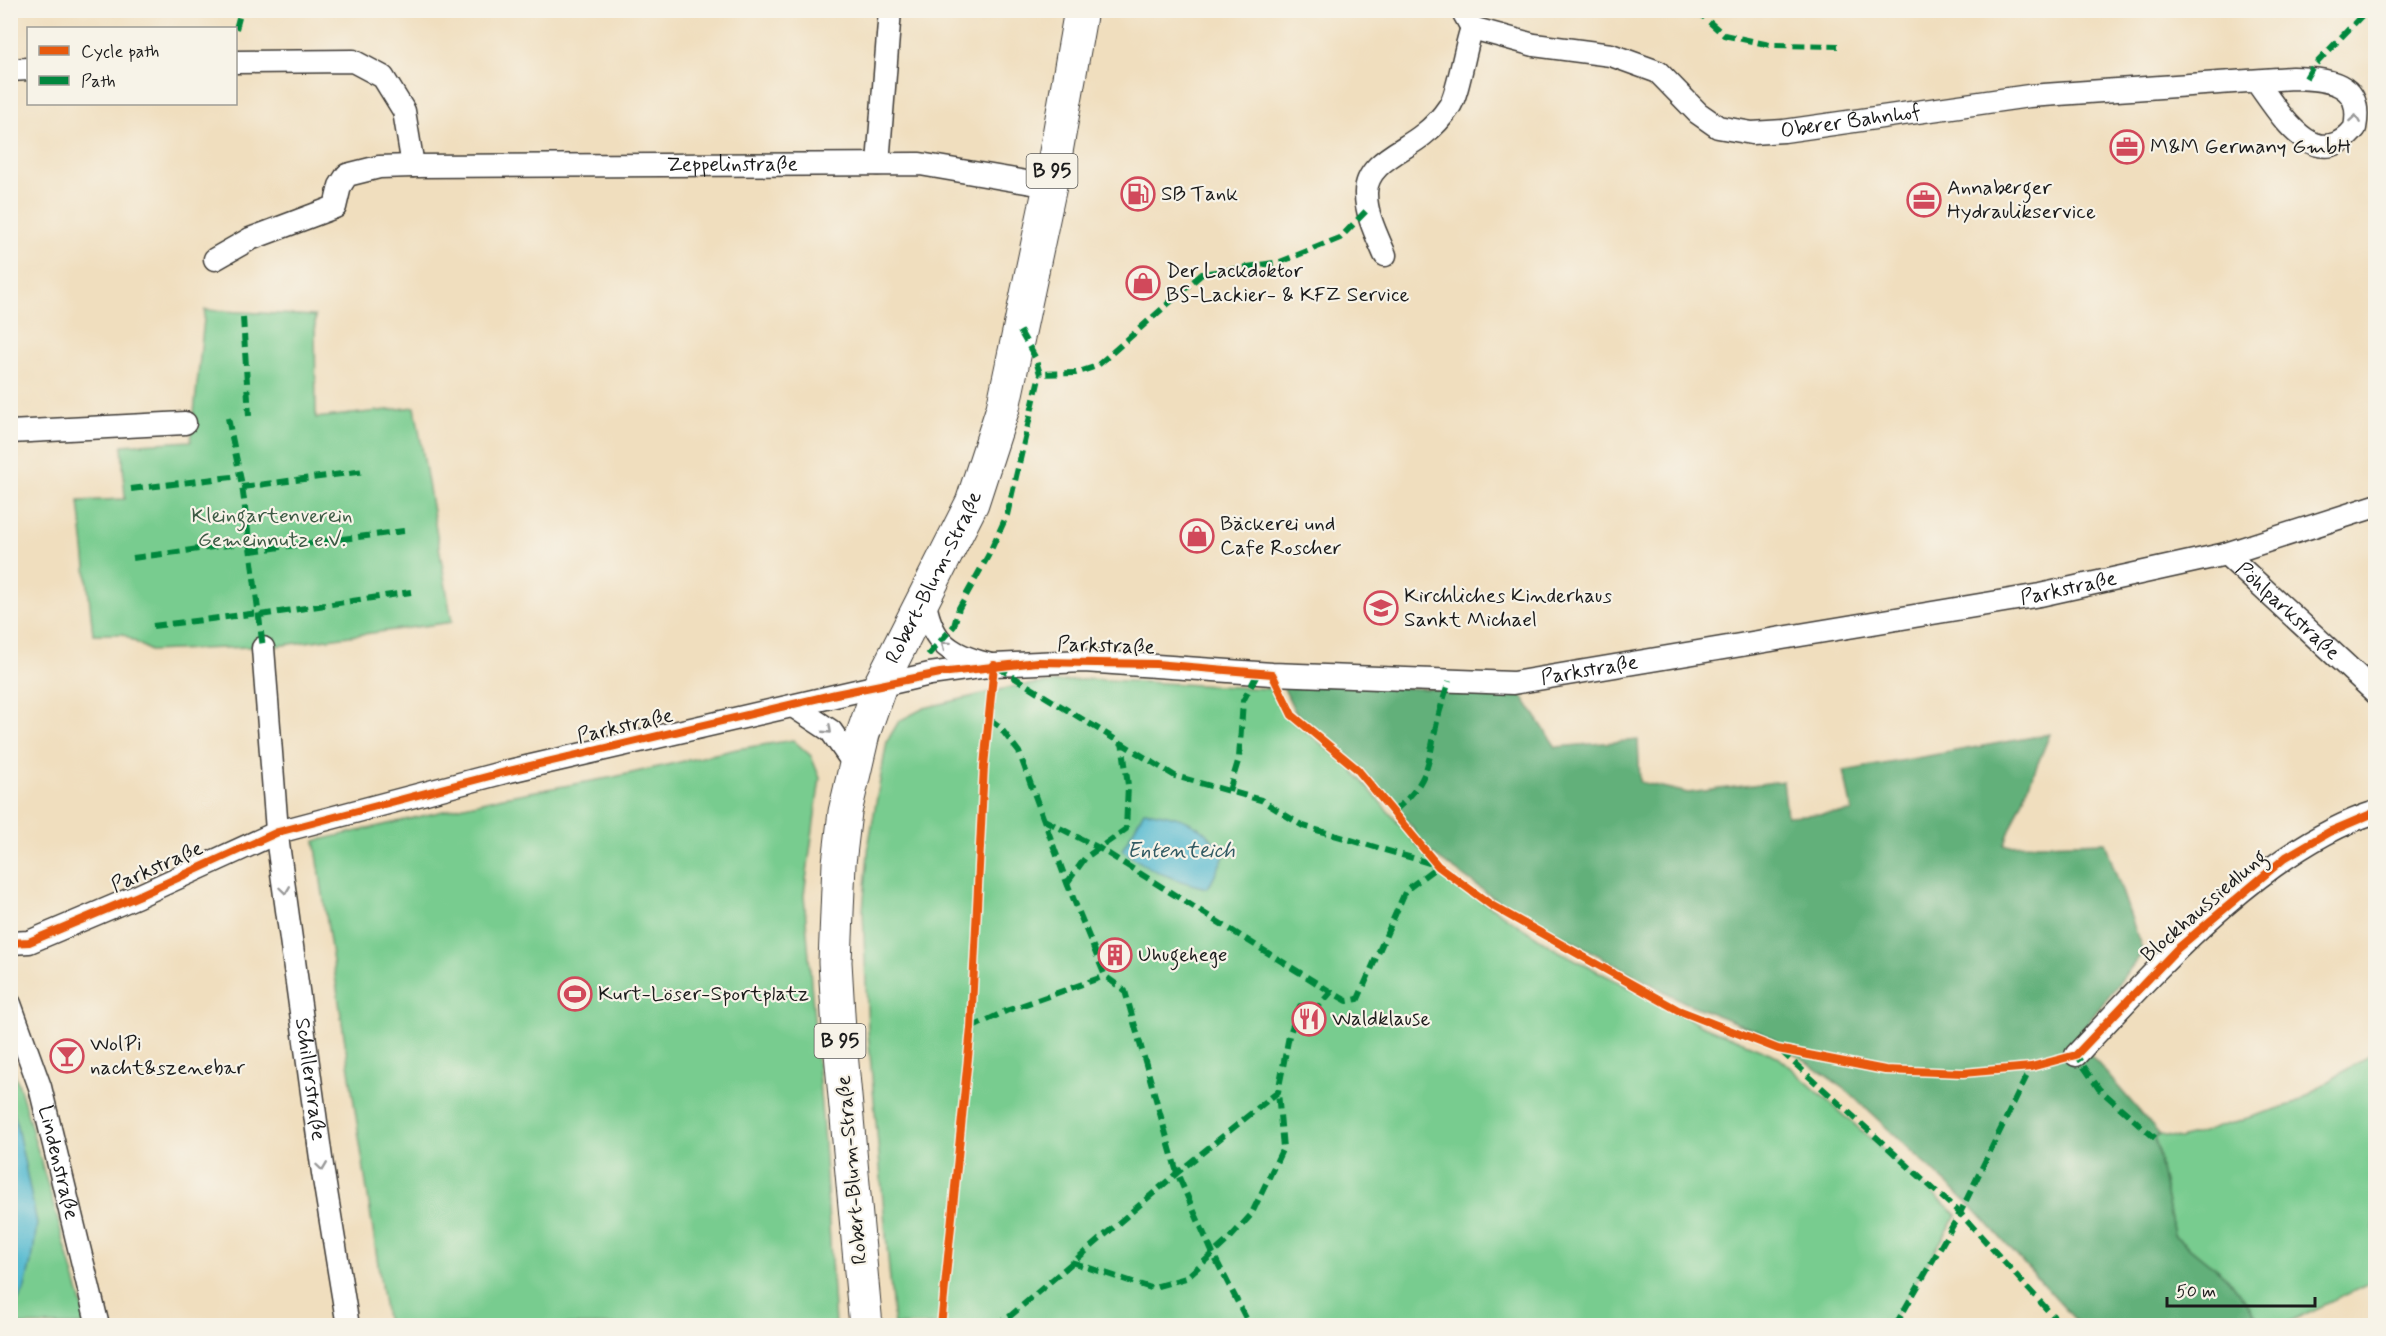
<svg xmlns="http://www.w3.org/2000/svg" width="2386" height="1336" font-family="Mynerve,sans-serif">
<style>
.green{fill:#78cc8f;stroke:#4a7456;stroke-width:1.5}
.forest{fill:#62b07a;stroke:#3f664b;stroke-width:1.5}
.water{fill:#52b9d0;stroke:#376a76;stroke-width:1.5}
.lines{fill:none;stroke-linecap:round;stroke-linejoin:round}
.street-casing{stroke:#3c3934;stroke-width:25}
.primary-casing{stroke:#3c3934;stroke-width:35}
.street{stroke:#fff;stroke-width:22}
.primary{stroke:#fff;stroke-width:33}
.quiet{stroke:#00873e;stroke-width:6;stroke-dasharray:12 6;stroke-linecap:butt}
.cycleway-casing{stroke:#f7f3e8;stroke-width:11}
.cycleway{stroke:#e8590c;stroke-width:8}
.oneway{stroke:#999}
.labels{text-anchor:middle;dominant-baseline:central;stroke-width:4.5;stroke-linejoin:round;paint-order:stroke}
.shield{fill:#f7f3e8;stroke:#5e5c59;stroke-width:1.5}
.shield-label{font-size:20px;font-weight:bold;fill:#1c1c1c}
.street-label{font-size:21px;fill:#1c1c1c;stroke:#f7f3e8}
.poi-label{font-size:21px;fill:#1c1c1c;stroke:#f7f3e8;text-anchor:start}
.park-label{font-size:21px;fill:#3c5a44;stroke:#f7f3e8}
.water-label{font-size:22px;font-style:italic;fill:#325b64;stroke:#f7f3e8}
</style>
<rect width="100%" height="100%" fill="#f7f3e8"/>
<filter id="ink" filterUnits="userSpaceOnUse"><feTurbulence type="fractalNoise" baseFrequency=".0167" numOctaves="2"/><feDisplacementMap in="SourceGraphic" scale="12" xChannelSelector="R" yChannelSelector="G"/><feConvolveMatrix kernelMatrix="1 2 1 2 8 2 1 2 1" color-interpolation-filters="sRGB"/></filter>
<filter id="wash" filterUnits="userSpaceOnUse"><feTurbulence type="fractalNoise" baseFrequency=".008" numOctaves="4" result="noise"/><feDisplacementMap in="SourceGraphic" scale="24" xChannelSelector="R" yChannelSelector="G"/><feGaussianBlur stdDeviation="1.35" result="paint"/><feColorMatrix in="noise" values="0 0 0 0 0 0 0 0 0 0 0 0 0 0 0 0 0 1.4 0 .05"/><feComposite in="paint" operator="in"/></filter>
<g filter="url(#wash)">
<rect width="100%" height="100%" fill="#f0debe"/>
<!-- green -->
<g class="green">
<polygon points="205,310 315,316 316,418 415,407 452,622 276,646 150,651 123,634 93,634 79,501 125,499 122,445 191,441"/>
<polygon points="1089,679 1272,689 1289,718 1349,766 1444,876 1555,949 1701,1025 1777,1056 1957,1215 1890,1325 894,1325 868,1032 863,910 869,842 887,741 899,721 924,708 1016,686"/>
<polygon points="793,740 811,756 820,778 804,895 824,1143 835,1325 387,1325 315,841 503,797 614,777 737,749"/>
<polygon points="2375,1051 2375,1281 2282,1325 2264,1325 2228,1279 2174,1235 2155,1138 2160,1135 2180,1139 2296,1103"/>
<polygon points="10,1061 19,1085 88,1325 11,1325"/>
</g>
<!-- forest -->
<polygon class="forest" points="1281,682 1520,693 1556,747 1638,740 1640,782 1688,793 1783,781 1787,816 1852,812 1844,771 2050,734 2004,845 2105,842 2143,952 2076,1038 2160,1135 2155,1138 2174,1235 2228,1279 2264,1325 2080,1325 1973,1208 1845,1089 1769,1036 1684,1002 1494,898 1420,845 1413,828 1359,766 1295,712"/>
<!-- water -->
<g class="water">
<path d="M1144,811C1182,816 1201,822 1225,854L1211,883L1207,888C1174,881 1149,870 1122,850Z"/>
<polygon points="11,1109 14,1112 37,1223 33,1254 24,1291 11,1312"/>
</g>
</g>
<g filter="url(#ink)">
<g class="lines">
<defs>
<g id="street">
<path id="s1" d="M1462,10L1472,28L1534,45L1611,55L1658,72L1698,113L1718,127L1752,133L1784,131L2029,96L2292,78C2327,79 2364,81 2355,128C2315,178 2278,110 2256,81"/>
<path id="s2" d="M236,62L353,61L383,77L404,111L413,166L920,164L1050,186"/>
<polyline points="10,70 28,69"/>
<polyline points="878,164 890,10"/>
<path d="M1385,255C1377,236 1366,215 1366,194C1365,163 1404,151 1424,134C1433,127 1443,116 1449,107C1458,96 1465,46 1472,28"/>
<polyline points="215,259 250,239 335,207 340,186 347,175 379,167 413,166"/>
<polyline points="10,432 185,423"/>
<path id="s3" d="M2226,554L2376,693"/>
<path d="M924,597C930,639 946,654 987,664"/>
<path id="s4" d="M263,648L278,844L323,1173L348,1326"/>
<polyline points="793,706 831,731 854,764"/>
<path id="s5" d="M10,943L29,942L138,896L278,832L505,772L930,674L994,665L1084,661L1272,674L1513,683L2040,595L2226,554L2376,506"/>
<path id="s6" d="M10,1004L40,1087L98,1326"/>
<path d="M2076,1055C2155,971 2264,847 2376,812"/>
</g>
<g id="primary">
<path id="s7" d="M866,1326L839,1031L835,962L839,863L845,812L863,734L880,685L972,503L1003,408L1050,186L1081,10"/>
</g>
</defs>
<!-- street casing -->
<use href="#street" class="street-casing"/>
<!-- primary casing -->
<use href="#primary" class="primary-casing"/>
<!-- street -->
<use href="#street" class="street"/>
<!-- primary -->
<use href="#primary" class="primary"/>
<!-- quiet -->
<g class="quiet">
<polyline points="1696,10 1724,35 1770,45 1838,46"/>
<polyline points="236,29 241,10"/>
<polyline points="2306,78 2312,68 2367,10"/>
<polyline points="243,317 249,416"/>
<polyline points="1020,331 1035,357 1040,374 1076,373 1097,366 1202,274 1280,262 1340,238 1368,209"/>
<polyline points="228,418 242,485 263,648"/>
<polyline points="242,487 365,471"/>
<polyline points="131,489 240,476"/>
<polyline points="251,551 404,531"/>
<polyline points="133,558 250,542"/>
<polyline points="260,615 411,592"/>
<polyline points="153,626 259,613"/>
<polyline points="928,655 954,626 959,608 988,556 1007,515 1040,374"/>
<polyline points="997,667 1175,776 1261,800 1303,826 1436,865"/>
<polyline points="989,719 999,726 1019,752 1067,883 1105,976 1125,991 1177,1173 1213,1254 1250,1326"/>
<polyline points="1229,791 1239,758 1243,701 1258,673"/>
<path d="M1394,811C1431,780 1427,765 1437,722C1440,708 1445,695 1449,681"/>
<polyline points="1044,820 1099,848 1331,992"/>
<polyline points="1067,883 1085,858 1126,829 1128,785 1122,742"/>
<polyline points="971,1028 1006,1011 1105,976"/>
<polyline points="1781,1051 1960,1213 2062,1326"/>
<polyline points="2072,1056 2076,1055 2099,1089 2155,1138"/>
<polyline points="1071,1262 1151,1288 1186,1278 1228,1240 1251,1215 1283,1148 1278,1092"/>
<polyline points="993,1326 1009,1317 1177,1173 1278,1092 1289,1036 1300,1006 1318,1007 1331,992 1347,1001 1358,999 1406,890 1438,866"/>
<polyline points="1895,1326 1960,1213 2031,1067"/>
</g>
<defs>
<g id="cycleway">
<polyline points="10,943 29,942 138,896 278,832 505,772 836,694 940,673 1037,662 1156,664 1272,674 1292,715 1357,769 1438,866 1491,905 1678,1010 1778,1049 1885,1070 1963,1073 2031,1067 2076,1055 2177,949 2286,857 2329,832 2376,812"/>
<polyline points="941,1326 971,1028 984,766 994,665"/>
</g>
</defs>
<!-- cycleway casing -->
<use href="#cycleway" class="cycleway-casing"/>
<!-- cycleway -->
<use href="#cycleway" class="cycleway"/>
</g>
<!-- one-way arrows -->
<defs><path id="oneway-chevron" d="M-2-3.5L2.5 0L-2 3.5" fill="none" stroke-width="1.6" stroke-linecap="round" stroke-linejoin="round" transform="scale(1.5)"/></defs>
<g class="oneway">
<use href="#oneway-chevron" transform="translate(2355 119) rotate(-81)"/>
<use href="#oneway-chevron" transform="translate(945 645) rotate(-140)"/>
<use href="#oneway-chevron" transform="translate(828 730) rotate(43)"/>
<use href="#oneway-chevron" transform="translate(285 890) rotate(82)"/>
<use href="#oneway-chevron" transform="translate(322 1167) rotate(82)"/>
</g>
</g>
<!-- icons -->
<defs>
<symbol id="office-ring" viewBox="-11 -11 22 22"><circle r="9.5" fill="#f7f3e8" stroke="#d1495b" stroke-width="1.5"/><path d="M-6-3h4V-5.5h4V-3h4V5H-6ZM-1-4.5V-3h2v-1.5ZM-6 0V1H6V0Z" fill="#d1495b"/></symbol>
<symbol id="fuel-ring" viewBox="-11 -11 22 22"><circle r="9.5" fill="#f7f3e8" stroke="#d1495b" stroke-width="1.5"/><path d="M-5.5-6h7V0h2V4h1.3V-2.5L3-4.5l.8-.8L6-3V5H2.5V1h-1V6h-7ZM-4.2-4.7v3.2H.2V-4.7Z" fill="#d1495b"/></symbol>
<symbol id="shop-ring" viewBox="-11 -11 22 22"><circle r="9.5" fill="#f7f3e8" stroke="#d1495b" stroke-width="1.5"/><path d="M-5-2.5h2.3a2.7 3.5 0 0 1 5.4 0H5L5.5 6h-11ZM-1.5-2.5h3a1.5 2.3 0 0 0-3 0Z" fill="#d1495b"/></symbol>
<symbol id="school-ring" viewBox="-11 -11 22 22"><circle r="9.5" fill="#f7f3e8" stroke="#d1495b" stroke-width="1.5"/><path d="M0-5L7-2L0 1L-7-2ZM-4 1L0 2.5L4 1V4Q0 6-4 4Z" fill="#d1495b"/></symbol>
<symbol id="building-ring" viewBox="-11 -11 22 22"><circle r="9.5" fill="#f7f3e8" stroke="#d1495b" stroke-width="1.5"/><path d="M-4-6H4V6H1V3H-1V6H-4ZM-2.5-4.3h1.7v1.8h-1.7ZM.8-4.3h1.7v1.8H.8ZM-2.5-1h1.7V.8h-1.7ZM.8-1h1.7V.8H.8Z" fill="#d1495b"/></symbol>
<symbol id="stadium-ring" viewBox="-11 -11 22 22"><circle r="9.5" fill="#f7f3e8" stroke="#d1495b" stroke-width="1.5"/><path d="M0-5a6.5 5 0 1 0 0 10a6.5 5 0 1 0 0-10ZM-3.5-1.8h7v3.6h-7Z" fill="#d1495b"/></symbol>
<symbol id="restaurant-ring" viewBox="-11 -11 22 22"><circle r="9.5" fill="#f7f3e8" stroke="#d1495b" stroke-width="1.5"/><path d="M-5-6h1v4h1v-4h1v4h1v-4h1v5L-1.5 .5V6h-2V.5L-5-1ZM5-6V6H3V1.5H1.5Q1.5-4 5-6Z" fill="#d1495b"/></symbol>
<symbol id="bar-ring" viewBox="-11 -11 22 22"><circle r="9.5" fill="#f7f3e8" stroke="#d1495b" stroke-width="1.5"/><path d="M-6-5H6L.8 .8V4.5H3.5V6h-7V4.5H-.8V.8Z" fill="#d1495b"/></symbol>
</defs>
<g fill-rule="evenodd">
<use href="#office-ring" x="2108" y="128" width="38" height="38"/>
<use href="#fuel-ring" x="1119" y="175" width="38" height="38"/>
<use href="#office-ring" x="1905" y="181" width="38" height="38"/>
<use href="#shop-ring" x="1124" y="264" width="38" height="38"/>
<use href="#shop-ring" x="1178" y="517" width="38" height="38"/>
<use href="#school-ring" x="1362" y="589" width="38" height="38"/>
<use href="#building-ring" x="1096" y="936" width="38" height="38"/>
<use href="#stadium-ring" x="556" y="975" width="38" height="38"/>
<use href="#restaurant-ring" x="1290" y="1000" width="38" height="38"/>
<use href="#bar-ring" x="48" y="1037" width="38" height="38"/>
</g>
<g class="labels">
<!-- shield labels -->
<g class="shield">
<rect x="1026.5" y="154" width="51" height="34" rx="4.5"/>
<rect x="814.5" y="1024" width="51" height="34" rx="4.5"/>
</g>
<g class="shield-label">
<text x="1052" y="171">B 95</text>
<text x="840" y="1041">B 95</text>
</g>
<!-- street labels -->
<g class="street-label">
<text stroke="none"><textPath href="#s1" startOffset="428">Oberer Bahnhof</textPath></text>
<text stroke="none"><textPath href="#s2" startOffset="566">Zeppelinstraße</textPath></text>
<text stroke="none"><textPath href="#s7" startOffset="768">Robert-Blum-Straße</textPath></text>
<text stroke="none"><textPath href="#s5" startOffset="2110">Parkstraße</textPath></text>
<text stroke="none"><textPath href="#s3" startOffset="84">Pöhlparkstraße</textPath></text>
<text transform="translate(1106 646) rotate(2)">Parkstraße</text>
<text stroke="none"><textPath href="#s5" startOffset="1624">Parkstraße</textPath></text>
<text transform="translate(625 726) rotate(-13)">Parkstraße</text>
<text transform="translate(157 867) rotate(-24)">Parkstraße</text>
<text transform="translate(2204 906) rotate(-41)">Blockhaussiedlung</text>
<text stroke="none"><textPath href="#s4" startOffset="434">Schillerstraße</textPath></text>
<text stroke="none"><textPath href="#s6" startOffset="166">Lindenstraße</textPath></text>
<text transform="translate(852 1170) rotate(-95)">Robert-Blum-Straße</text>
</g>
<!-- poi labels -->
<g class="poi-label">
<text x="2150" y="147">M&amp;M Germany GmbH</text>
<text x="1947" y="188">Annaberger<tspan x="1947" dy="24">Hydraulikservice</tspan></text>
<text x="1161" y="194">SB Tank</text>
<text x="1166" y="271">Der Lackdoktor<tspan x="1166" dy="24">BS-Lackier- &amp; KFZ Service</tspan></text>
<text x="1220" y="524">Bäckerei und<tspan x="1220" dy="24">Cafe Roscher</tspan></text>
<text x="1404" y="596">Kirchliches Kinderhaus<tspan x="1404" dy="24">Sankt Michael</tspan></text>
<text x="1138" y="955">Uhugehege</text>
<text x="598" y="994">Kurt-Löser-Sportplatz</text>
<text x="1332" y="1019">Waldklause</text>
<text x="90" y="1044">WolPi<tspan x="90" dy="24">nacht&amp;szenebar</tspan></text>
</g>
<!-- park labels -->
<g class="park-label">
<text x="272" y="516">Kleingartenverein<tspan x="272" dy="24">Gemeinnutz e.V.</tspan></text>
</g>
<!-- water labels -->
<g class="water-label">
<text x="1181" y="851">Ententeich</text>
</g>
</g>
<!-- margin -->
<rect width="2386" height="1336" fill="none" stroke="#f7f3e8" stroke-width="36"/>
<!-- legend -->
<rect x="27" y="27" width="210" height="78" fill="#f7f3e8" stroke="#9f9d96" stroke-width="1.5"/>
<rect x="39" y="46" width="30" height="9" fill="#e8590c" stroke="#9f9d96" stroke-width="1.5"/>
<text x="81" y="57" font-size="18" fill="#1c1c1c">Cycle path</text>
<rect x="39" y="76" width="30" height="9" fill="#00873e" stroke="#9f9d96" stroke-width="1.5"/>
<text x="81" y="87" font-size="18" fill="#1c1c1c">Path</text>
<!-- scale -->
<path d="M2167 1297v9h148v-9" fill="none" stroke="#1c1c1c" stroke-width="3"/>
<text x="2176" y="1297" font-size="18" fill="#1c1c1c" stroke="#f7f3e8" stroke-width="4.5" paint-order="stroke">50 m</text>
</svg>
